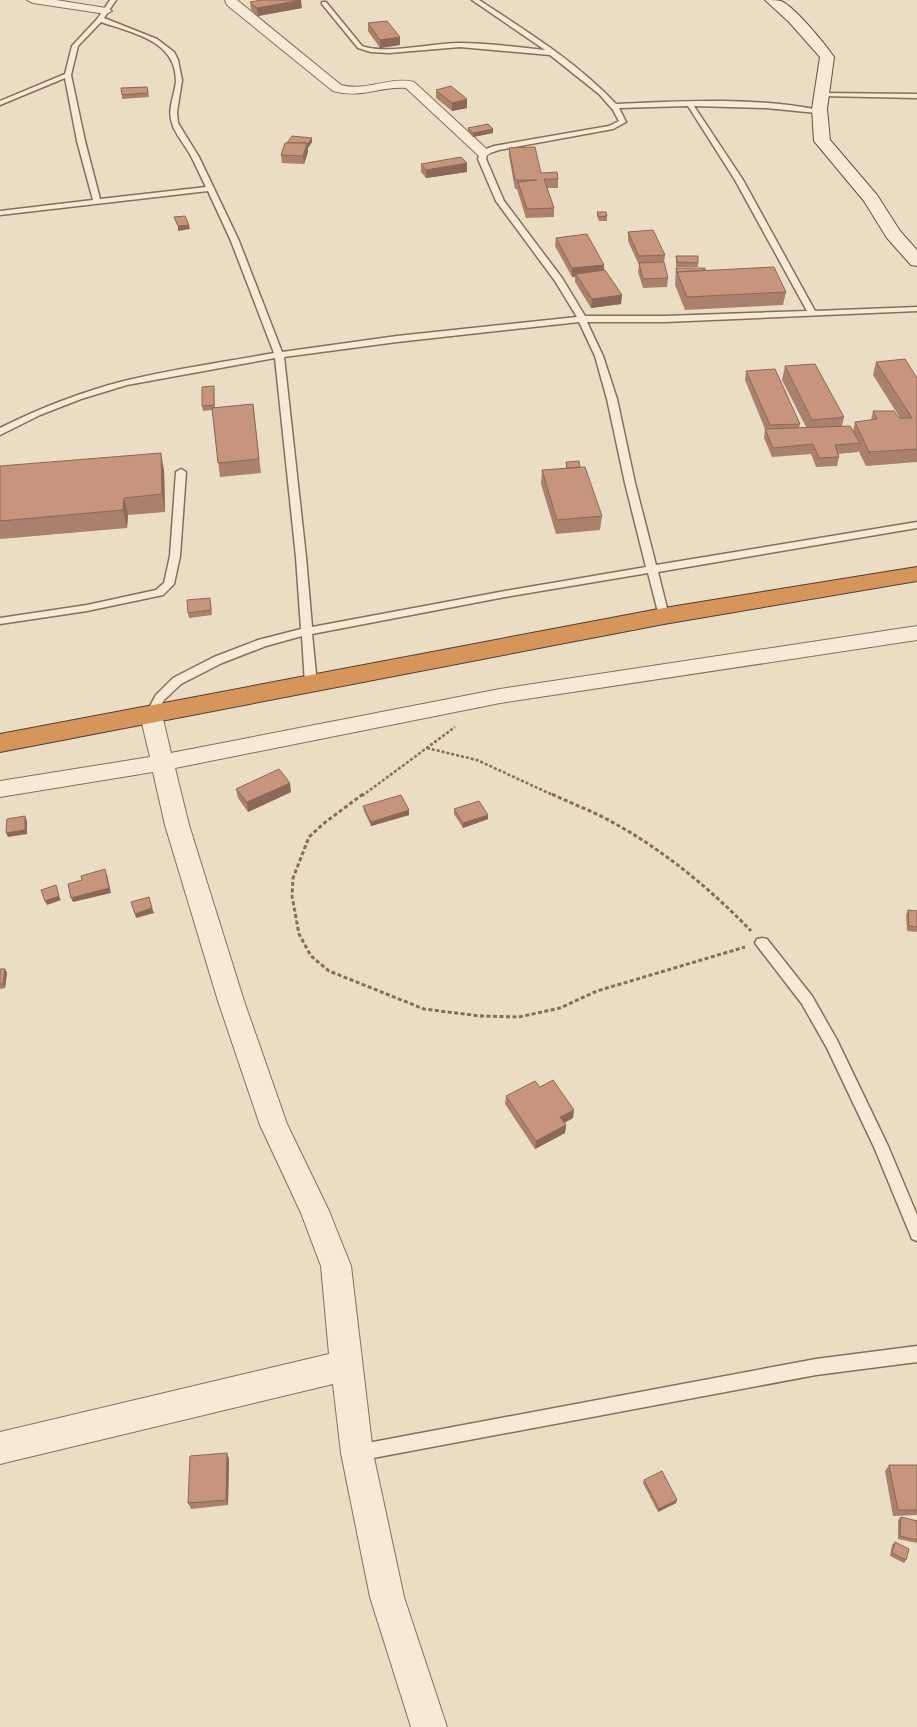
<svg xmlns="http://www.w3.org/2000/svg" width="917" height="1727" font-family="'PT Serif',serif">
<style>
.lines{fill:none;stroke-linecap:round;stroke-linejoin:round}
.lane-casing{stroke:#856e5c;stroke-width:3}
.street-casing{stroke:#856e5c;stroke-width:2}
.secondary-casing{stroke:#66503f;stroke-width:2}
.highway-casing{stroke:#533d30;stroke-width:2}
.path-far1{stroke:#856e5c;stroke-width:2.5;stroke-dasharray:3 2;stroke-linecap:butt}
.path{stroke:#856e5c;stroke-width:3;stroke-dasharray:4 2.5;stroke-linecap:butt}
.lane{fill:#f6ead7;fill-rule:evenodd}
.street{fill:#f6ead7;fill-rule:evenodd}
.secondary{fill:#f6ead7;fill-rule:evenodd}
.highway{fill:#d5955b;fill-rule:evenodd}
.wall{fill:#ab806c}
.shaded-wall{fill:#8b6858}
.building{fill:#c7957d;stroke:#8b6858}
</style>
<rect width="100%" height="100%" fill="#ebdcc4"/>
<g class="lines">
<defs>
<g id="lane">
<path d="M110,0H116L104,18L157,39L174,52L178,60L182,80L177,112L178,123L199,157L239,241L282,352L397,336L577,317L555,281L496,201L478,159L481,151L494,146L609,126L619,121L613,110L599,94L550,55L460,47L389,53L371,52L358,48L322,4V2H326L362,46C385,55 432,43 459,43C488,43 516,47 545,50L472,0H479C526,31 577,62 616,104C680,101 756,97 819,110L820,111L817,113L766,108L694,106L743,180L815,311L917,307V311L665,322H587L603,356L617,399L635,483L656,565L917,522V528L658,572L669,616L664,619L659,616L648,573L505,597L312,634L317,684L311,688L305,684L302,636L266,646L222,663L181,684L164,700L155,718H147L145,715L156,695L173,678L214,657L258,640L301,629L296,557L275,358L127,385L81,399L40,415L0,435V428C40,408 81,392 124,381C173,369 224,362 274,353L231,241L208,191L0,215V211L93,200L77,141L65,78L0,105V101L65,74L72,46L98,18ZM101,22C132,33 176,40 176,81C175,94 167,109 172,123C175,134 185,145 191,156C196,166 201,177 206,187L100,199L85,141L71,75L78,46ZM688,106L735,180L807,311L665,316H585L562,278L504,201L486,159L487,154L499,150L613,129L626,122L619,108ZM579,322L595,356L607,399L625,483L646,567L505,591L312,627L306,557L284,357L397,342Z"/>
<polygon points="820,93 917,94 917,98 822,96 820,95"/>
<polygon points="181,469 186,472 180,556 174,584 163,595 87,611 0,624 0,618 87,605 156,590 164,583 170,556 176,472"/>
<polygon points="762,938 767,939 812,996 837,1040 888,1146 917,1215 917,1241 912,1239 874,1147 827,1048 802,1004 755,943 757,939"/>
<polygon points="917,1346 917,1362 816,1375 357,1461 351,1459 349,1453 351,1447 357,1445 816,1359"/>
</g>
<g id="street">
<polygon points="27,0 56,0 106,8 112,11 106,14 33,3"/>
<path d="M225,0H237L341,85C366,92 390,76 414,82L491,153L484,157L479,156L406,88C379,86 362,99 333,91L227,5Z"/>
<polygon points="917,626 917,640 500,703 175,768 189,825 244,1001 287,1124 329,1211 351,1266 373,1453 404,1597 447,1727 411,1727 370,1597 341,1453 333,1384 0,1464 0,1432 329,1354 321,1266 301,1213 260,1125 218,1001 165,825 153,772 0,797 0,781 150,757 140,715 143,710 151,707 159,710 162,715 171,753 500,689"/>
</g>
<path id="secondary" d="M765,0C770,0 777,0 781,1C795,7 825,44 834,57L827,109L830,140L877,195L900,231L917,250V266L911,265L887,238L864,201L814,141L812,109L820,57L789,22Z"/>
<polygon id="highway" points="917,567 917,581 664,624 0,752 0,734 664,608"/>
</defs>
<!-- lane casing -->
<use href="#lane" class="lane-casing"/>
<!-- street casing -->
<use href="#street" class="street-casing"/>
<!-- secondary casing -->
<use href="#secondary" class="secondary-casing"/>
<!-- highway casing -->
<use href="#highway" class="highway-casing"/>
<!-- path-far1 -->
<g class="path-far1">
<polyline points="427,748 477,760 555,796"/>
<polyline points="362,796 455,727"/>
</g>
<!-- path -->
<g class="path">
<polyline points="363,794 323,824 309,837 293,878 292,896 299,934 311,956 329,971 424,1009 480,1016 519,1017 560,1008 597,991 745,947"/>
<path d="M552,794C572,804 593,811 612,822C662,849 712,890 751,931"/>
</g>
<!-- lane -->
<use href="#lane" class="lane"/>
<!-- street -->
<use href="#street" class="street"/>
<!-- secondary -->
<use href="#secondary" class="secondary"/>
<!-- highway -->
<use href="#highway" class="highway"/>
</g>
<!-- wall -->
<g class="wall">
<polygon points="250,2 302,8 258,16 251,10"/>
<polygon points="368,23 400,45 380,48 368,31"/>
<polygon points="147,87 149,97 122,99 122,95"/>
<polygon points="436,90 467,108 452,111 436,98"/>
<polygon points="468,128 493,133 473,137 468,132"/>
<polygon points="312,142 308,148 308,152 304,164 282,163 281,155 287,143"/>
<polygon points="509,148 541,173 558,179 558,188 547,188 554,208 554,217 526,218 517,189 515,189 509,156"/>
<polygon points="467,163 467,172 426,178 421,172 421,164"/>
<polygon points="597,212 607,216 607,221 599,221 597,216"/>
<polygon points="628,232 665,255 664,263 668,278 667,287 643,288 638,272 639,265 628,241"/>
<polygon points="556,238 604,265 604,270 622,295 621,304 591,308 575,282 575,277 572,277 555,246"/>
<polygon points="676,256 698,263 698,267 676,267"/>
<polygon points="676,268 705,270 786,292 783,305 685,310 675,285"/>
<polygon points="876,362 917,378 917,462 866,466 858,450 858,452 838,454 839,457 837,466 816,467 811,454 772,457 764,438 765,429 745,380 746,371 800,424 799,428 806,427 782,380 785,366 844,417 842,426 853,431 855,422 871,420 873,411 900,418 873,375"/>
<polygon points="214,386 215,408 253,404 261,473 220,477 212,410 203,411 202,406"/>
<polygon points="566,462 580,467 602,516 600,530 556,534 541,484 542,470 566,468"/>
<polygon points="0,466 164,470 165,512 128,515 127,528 0,539"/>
<polygon points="211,603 212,615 189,618 188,613"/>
<polygon points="236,789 291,792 248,812 238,798"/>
<polygon points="363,806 409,810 409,815 371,826 364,811"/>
<polygon points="454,809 488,819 463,828 454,814"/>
<polygon points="908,910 917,911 917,932 907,931 906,915"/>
<polygon points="0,969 5,969 7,973 5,988 0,989"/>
<polygon points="506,1096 573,1118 564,1123 566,1125 565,1133 535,1149 505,1104"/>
<polygon points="229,1459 228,1505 191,1509 188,1503"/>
<polygon points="889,1465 917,1465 917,1515 893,1516 885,1471"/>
<polygon points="644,1480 676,1503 658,1512 643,1483"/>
<polygon points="901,1517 917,1521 917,1543 898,1539 898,1520"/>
<polygon points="895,1542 906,1560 904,1563 890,1556 892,1545"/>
</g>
<!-- shaded-wall -->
<g class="shaded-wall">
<polygon points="301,0 302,8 258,16 257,8"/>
<polygon points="400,37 400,45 380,48 380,40"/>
<polygon points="467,99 467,108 452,111 452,103"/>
<polygon points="493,129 493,133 473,137 473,133"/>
<polygon points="312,138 312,142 308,148 308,152 304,164 303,156 307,144"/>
<polygon points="467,163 467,172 426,178 426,170"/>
<polygon points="189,225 190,229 178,231 178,226"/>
<polygon points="604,265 604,274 576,274 575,277 572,277 572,268"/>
<polygon points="622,295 621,304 591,308 592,299"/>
<polygon points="161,453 164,470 165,512 162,494"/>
<polygon points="124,498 128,515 127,528 123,510"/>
<polygon points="290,783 291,792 248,812 247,802"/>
<polygon points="409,810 409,815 371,826 371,822"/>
<polygon points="488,815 488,819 463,828 463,823"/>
<polygon points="25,816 27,821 27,834 8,837 6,833"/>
<polygon points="107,874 111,893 73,902 71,898"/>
<polygon points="59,896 61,900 47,905 45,901"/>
<polygon points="152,908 154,913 136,918 135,914"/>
<polygon points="5,969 7,973 5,988 3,984"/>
<polygon points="574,1110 573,1118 559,1126 560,1117"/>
<polygon points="566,1125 565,1133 535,1149 536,1141"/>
<polygon points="227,1453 229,1459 228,1505 226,1500"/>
<polygon points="677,1500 676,1503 658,1512 659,1509"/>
</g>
<!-- building -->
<g class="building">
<polygon points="262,0 301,0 257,8 250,2"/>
<polygon points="387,21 400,37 380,40 368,23"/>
<polygon points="451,86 467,99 452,103 436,90"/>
<polygon points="147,87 148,93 122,95 121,88"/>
<polygon points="488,124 493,129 473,133 468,128"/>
<polygon points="292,136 312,138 307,145 307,143 287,143"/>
<polygon points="285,143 307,143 303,156 281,155"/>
<polygon points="535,147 541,173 557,172 558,179 544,179 554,208 527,209 518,182 537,180 515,180 509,148"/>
<polygon points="461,157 467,163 426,170 421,164"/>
<polygon points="597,212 606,212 607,216 599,217"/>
<polygon points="185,216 189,225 178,226 174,217"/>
<polygon points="653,230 665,255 639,256 628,232"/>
<polygon points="587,234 604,265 572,268 556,238"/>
<polygon points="676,256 698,256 698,263 677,262"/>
<polygon points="664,262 668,278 643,279 639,263"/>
<polygon points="774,267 786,292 687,297 677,272"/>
<polygon points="676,268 705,268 705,270 677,272 677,273"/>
<polygon points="605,270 622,295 592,299 576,274"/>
<polygon points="905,359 917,378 917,449 869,452 855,422 877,419 873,411 894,411 899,418 912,418 876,362"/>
<polygon points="815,364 844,417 812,420 785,366"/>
<polygon points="775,369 800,424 770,425 746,371"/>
<polygon points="214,386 214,405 202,406 202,387"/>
<polygon points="253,404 259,459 218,463 212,408"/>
<polygon points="850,426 860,443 835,445 839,457 819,458 813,444 773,448 765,429"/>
<polygon points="161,453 162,494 124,498 123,510 0,521 0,466"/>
<polygon points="579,461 580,467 567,468 566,462"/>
<polygon points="585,467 602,516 557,520 542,470"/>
<polygon points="210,598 211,610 188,613 187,600"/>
<polygon points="279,769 290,783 247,802 236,789"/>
<polygon points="401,795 409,810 371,822 363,806"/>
<polygon points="479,801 488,815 463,823 454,809"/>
<polygon points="25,816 25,830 6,833 7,819"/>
<polygon points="105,869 109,888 71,898 68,884 82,880 81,876"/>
<polygon points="56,885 59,896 45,901 41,890"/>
<polygon points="149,897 152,908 135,914 131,902"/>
<polygon points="908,910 917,911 917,927 909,926"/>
<polygon points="0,969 5,969 3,984 0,984"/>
<polygon points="553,1080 574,1110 560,1117 566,1125 536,1141 506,1096 535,1081 540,1087"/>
<polygon points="227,1453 226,1500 188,1503 190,1456"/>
<polygon points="889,1465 917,1465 917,1510 898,1510"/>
<polygon points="662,1471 677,1500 659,1509 644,1480"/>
<polygon points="901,1517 917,1521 917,1540 900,1536"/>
<polygon points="895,1542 909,1549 906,1560 892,1553"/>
</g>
</svg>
